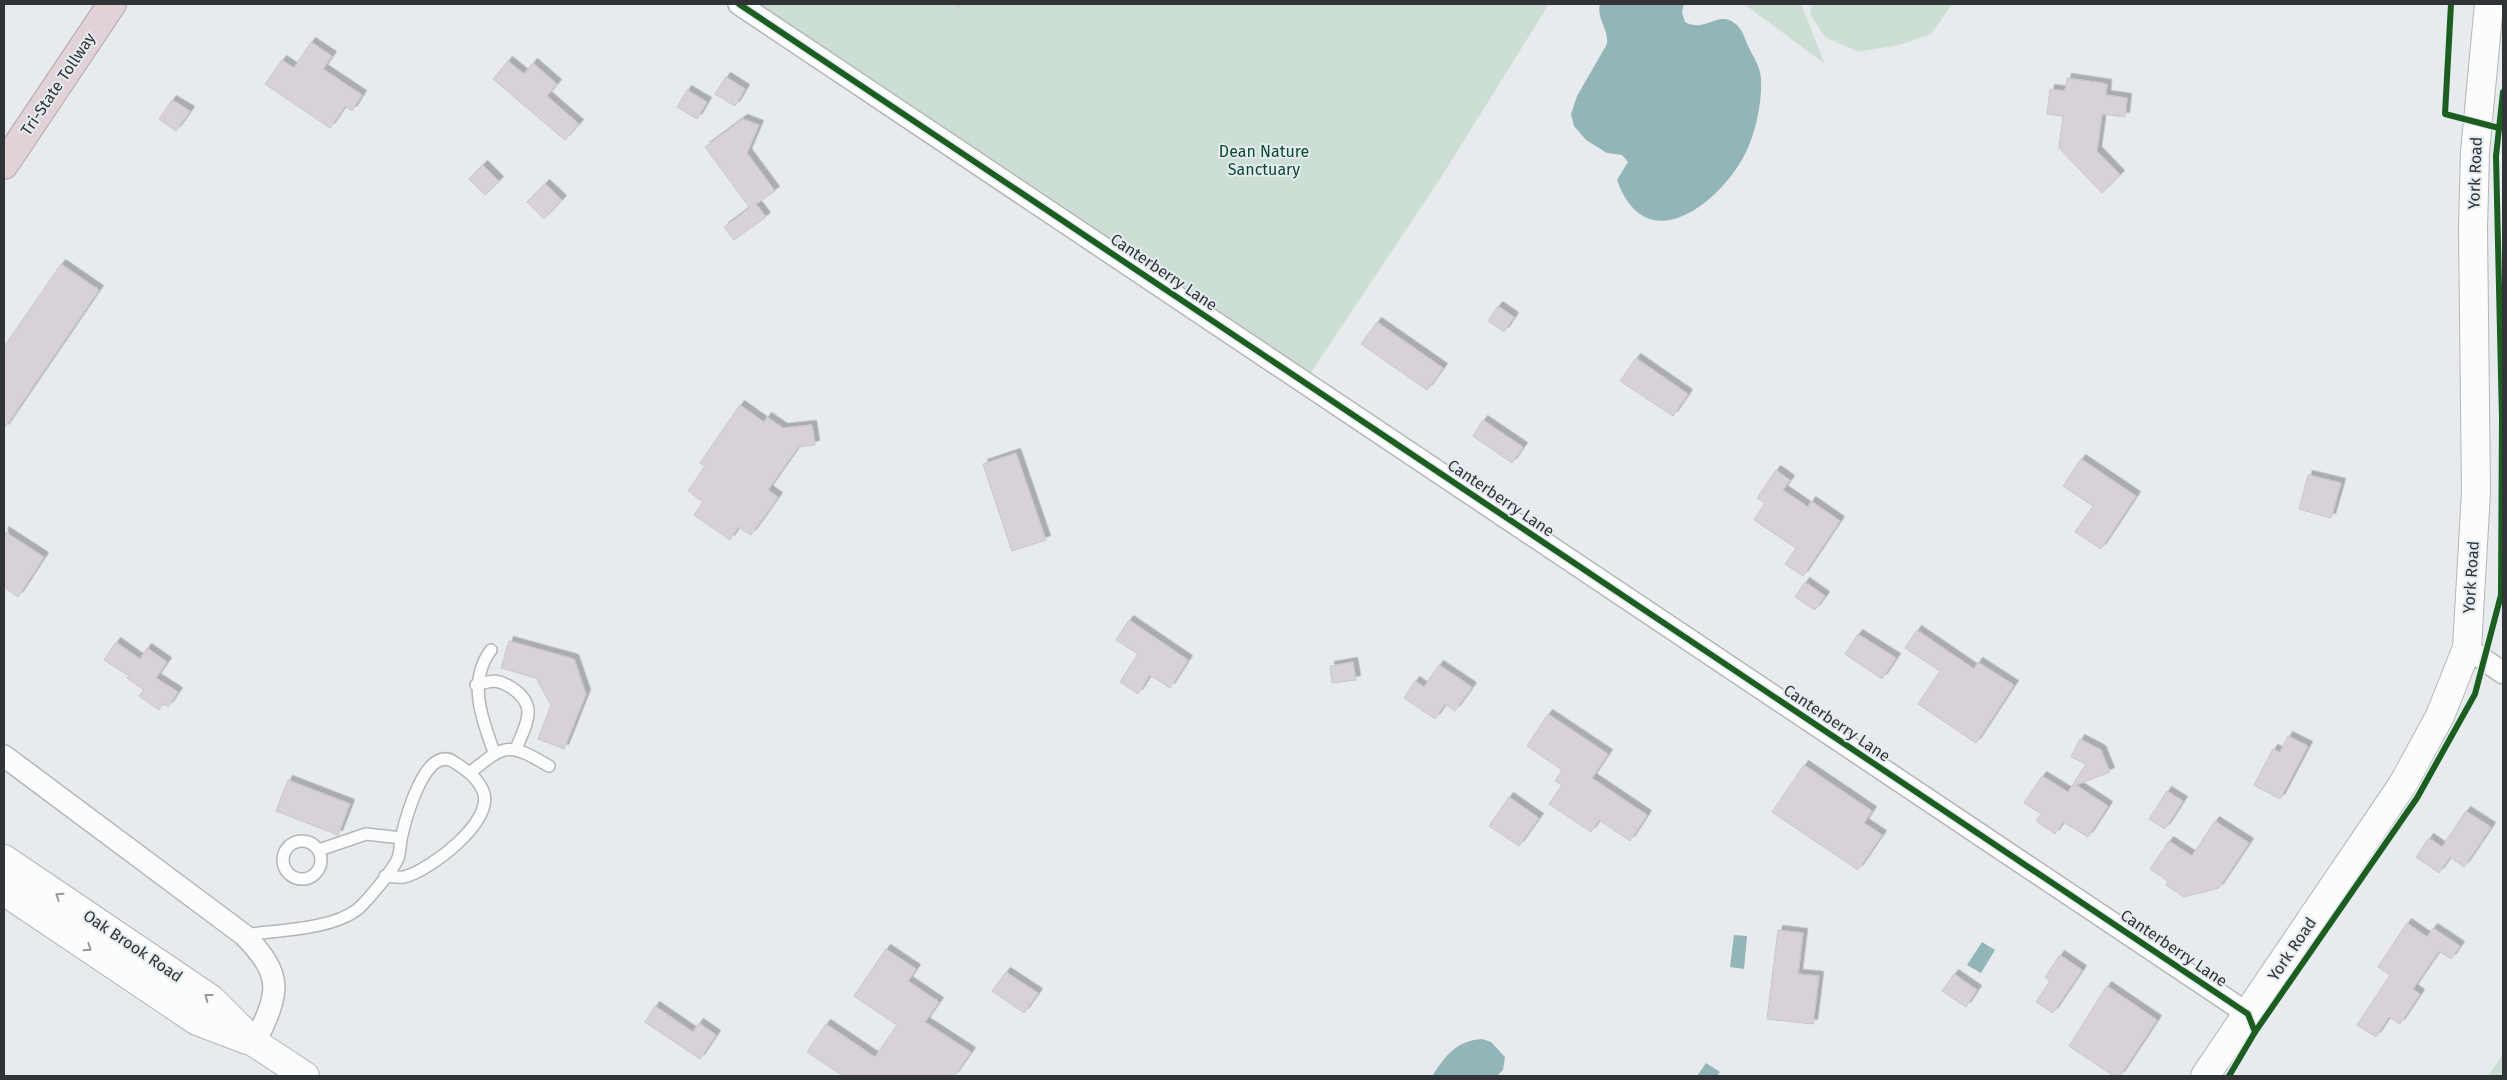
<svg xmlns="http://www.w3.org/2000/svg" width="2507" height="1080" font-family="'Fira Sans',sans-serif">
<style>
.green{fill:#cddfd5}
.water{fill:#93b5b8}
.building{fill:#d8d2d8;stroke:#c6c6c8;filter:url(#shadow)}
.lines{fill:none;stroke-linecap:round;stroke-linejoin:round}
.service-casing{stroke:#b3b6b9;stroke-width:14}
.minor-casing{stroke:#b3b6b9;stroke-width:24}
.secondary-casing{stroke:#b3b6b9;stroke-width:30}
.motorway-casing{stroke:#b0a4a8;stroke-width:30}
.path{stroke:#c9cbcc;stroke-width:3;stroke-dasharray:4 4;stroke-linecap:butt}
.service{stroke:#fcfcfc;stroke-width:11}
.minor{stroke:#fcfcfc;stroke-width:21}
.secondary{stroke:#fcfcfc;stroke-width:28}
.motorway{stroke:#e0d2d5;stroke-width:28}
.cycleway-casing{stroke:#e4ecf2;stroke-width:9}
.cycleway{stroke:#1b5e20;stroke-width:6}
.oneway{stroke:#969899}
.labels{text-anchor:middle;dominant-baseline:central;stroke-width:4;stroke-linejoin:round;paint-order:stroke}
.street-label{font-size:16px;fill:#313436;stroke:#e4ecf2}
.park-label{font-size:16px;fill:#0b4b2d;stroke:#e4ecf2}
</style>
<defs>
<filter id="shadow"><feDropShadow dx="4.5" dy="-4.5" stdDeviation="0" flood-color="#0004"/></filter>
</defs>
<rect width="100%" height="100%" fill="#e8ebee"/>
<!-- green -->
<g class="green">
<polygon points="749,4 1549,4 1440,179 1308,377"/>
<polygon points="1744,4 1801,4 1825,64"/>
<polygon points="1812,4 1952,4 1931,34 1900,45 1858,52 1825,37 1810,14"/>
<polygon points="2503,1054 2503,1076 2488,1076"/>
</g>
<!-- water -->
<g class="water">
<path d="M1600,4H1684L1682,12L1685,22C1706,34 1718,8 1737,25C1744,32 1745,40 1749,48C1754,58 1761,68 1761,80C1762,106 1754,141 1740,163C1710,211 1644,256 1617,180L1628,162L1622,155L1607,153L1586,140L1574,126L1571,114L1577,96L1607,44C1609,29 1596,18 1600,4Z"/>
<polygon points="1734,935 1747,936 1744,969 1730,967"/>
<polygon points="1982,942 1995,950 1981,973 1967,965"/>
<path d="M1482,1039L1491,1042L1505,1057L1503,1070L1497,1076H1432C1446,1055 1456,1041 1482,1039Z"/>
<polygon points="1706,1063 1720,1072 1717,1076 1697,1076"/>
</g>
<!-- building -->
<g class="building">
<polygon points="311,42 332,56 323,69 362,95 352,111 345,106 330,128 265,84 282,60 294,68"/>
<polygon points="508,61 524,74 533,63 557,84 547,96 579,124 565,140 493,79"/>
<polygon points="726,77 745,89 735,106 715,94"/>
<polygon points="2067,78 2107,84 2106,95 2127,98 2125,117 2102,114 2097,151 2120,175 2102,193 2059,148 2063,116 2047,114 2050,89 2065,91"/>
<polygon points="687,90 707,102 697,119 677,107"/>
<polygon points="172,100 190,111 176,131 159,119"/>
<polygon points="743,119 759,125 747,153 775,191 756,204 766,217 734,240 724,227 750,208 705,147"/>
<polygon points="483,165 499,181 485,195 469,179"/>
<polygon points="545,184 562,200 544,219 527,202"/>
<polygon points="61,264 99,290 4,429 4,347"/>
<polygon points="1498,306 1514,317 1504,332 1488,321"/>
<polygon points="1377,322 1443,368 1427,390 1361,344"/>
<polygon points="1636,358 1688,394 1673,416 1620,381"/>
<polygon points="740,405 764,422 767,417 783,428 812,425 815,445 798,447 768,490 778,497 751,535 738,527 730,540 694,515 703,502 688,491 705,466 700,463"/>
<polygon points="1483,420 1523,447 1512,463 1473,436"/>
<polygon points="1016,453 1046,540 1012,551 983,464"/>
<polygon points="2081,459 2136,496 2101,549 2075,532 2093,506 2063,486"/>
<polygon points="1776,470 1790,480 1783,490 1808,507 1811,501 1840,521 1803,576 1785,564 1796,548 1754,520 1765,503 1757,498"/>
<polygon points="2308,475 2341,483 2331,518 2299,509"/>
<polygon points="4,531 44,557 18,597 4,587"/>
<polygon points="1805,582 1825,596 1815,610 1795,597"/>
<polygon points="1129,620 1188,660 1170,688 1150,675 1138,694 1120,682 1138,654 1116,640"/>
<polygon points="1917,630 1974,669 1978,662 2014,685 1976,743 1918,704 1940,671 1905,648"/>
<polygon points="1858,634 1896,658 1882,679 1845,654"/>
<polygon points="509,641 574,659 586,694 564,749 538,739 551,705 536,678 501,668"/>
<polygon points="116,642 140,659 147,648 167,662 156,678 178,692 168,707 164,703 159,710 139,696 144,690 127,678 129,676 104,660"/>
<polygon points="1353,662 1356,680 1332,683 1330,666"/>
<polygon points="1439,665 1472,687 1455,711 1445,704 1435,719 1404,698 1415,681 1424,687"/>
<polygon points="1548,714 1608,754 1592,778 1647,815 1630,841 1599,820 1591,832 1549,804 1562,785 1555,781 1562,770 1527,746"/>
<polygon points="2288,736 2308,746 2280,799 2254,785 2273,749 2280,752"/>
<polygon points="2080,739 2101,750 2110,772 2076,785 2108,806 2088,837 2063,822 2055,834 2036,821 2041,814 2024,803 2042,776 2068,792 2086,764 2071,757"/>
<polygon points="1804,765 1872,811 1864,823 1882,835 1858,870 1772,812"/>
<polygon points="288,780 350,804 338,835 276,811"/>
<polygon points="2167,791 2183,801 2165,829 2149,819"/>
<polygon points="1509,797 1539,818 1519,846 1489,826"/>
<polygon points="2466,811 2491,827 2464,867 2450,857 2439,873 2416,857 2429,838 2442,847"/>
<polygon points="2215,821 2249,843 2219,888 2184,897 2166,885 2168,881 2150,869 2169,841 2192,856"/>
<polygon points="2407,923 2427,937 2433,928 2460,946 2451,959 2439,951 2413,989 2420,994 2400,1024 2389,1017 2376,1037 2357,1025 2390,975 2378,967"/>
<polygon points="1778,930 1803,933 1798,974 1819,976 1813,1024 1767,1019"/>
<polygon points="886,949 916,969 908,981 939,1002 925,1022 971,1052 954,1076 843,1076 807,1052 826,1024 875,1057 897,1025 854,996"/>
<polygon points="2060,955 2082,970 2053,1013 2036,1002 2050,981 2045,977"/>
<polygon points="1006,972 1038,993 1024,1013 992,991"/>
<polygon points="1954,974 1977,990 1966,1007 1942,991"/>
<polygon points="2107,986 2157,1020 2120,1076 2114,1076 2069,1046"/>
<polygon points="655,1006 693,1032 699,1023 716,1035 700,1059 645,1022"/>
</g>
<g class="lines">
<defs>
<g id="service">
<path d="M491,650C467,682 482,719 494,752"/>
<path d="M476,685C492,680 498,679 512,688C539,706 526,724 516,749"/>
<path d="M471,772C506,743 509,743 549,766"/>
<circle cx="302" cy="860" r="19"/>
<polyline points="319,850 366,834 401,838"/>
<path d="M244,935C278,930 331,930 358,909C367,901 394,869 398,858C400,853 400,845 401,839C405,821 425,743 454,762C466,770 477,777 483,791C496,821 429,871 404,877C398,878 390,876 385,876"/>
</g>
<g id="minor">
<polyline points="739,4 2248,1014"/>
<polyline points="2467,648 2503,673"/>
<path d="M4,756L244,935C286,978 278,993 255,1043"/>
</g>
<g id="secondary">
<polyline points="4,859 211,999 255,1043 305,1076"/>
<polyline points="4,891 197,1021 247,1040"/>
<polyline points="2205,1076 2403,784 2440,716 2467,648 2476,492 2473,228 2475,152 2489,4"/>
</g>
<polyline id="motorway" points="4,165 112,4"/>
</defs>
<!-- service casing -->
<use href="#service" class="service-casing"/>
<!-- minor casing -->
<use href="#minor" class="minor-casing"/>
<!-- secondary casing -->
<use href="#secondary" class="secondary-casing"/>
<!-- motorway casing -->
<use href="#motorway" class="motorway-casing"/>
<!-- path -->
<polyline class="path" points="958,4 958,10"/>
<!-- service -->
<use href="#service" class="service"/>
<!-- minor -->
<use href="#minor" class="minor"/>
<!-- secondary -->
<use href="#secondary" class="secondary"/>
<!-- motorway -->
<use href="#motorway" class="motorway"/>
<defs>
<g id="cycleway">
<polyline points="739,4 2248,1014 2255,1032 2229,1076"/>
<polyline points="2451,4 2445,114 2499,128"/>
<polyline points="2255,1032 2417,798 2475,694 2501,595 2502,418 2496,156 2503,92"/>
</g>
</defs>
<!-- cycleway casing -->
<use href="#cycleway" class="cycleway-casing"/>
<!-- cycleway -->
<use href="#cycleway" class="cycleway"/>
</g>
<!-- one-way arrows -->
<defs><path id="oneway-chevron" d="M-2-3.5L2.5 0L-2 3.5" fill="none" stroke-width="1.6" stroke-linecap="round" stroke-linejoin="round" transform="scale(1.25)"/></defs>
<g class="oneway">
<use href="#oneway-chevron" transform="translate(59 896) rotate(-146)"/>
<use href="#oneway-chevron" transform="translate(88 948) rotate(34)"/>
<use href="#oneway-chevron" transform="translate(208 997) rotate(-143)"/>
</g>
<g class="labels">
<!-- street labels -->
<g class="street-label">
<text transform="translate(58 84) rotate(-56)">Tri-State Tollway</text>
<text transform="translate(2475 173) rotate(-88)">York Road</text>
<text transform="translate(1164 272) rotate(34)">Canterberry Lane</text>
<text transform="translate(1501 498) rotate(34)">Canterberry Lane</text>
<text transform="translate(2471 577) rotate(-86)">York Road</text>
<text transform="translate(1837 723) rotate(34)">Canterberry Lane</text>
<text transform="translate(133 946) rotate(34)">Oak Brook Road</text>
<text transform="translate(2174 948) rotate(34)">Canterberry Lane</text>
<text transform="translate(2292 949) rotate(-56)">York Road</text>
</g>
<!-- park labels -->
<g class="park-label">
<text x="1264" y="151">Dean Nature<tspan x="1264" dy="18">Sanctuary</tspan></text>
</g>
</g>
<!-- border -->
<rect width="2507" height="1080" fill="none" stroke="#313436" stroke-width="10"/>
</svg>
